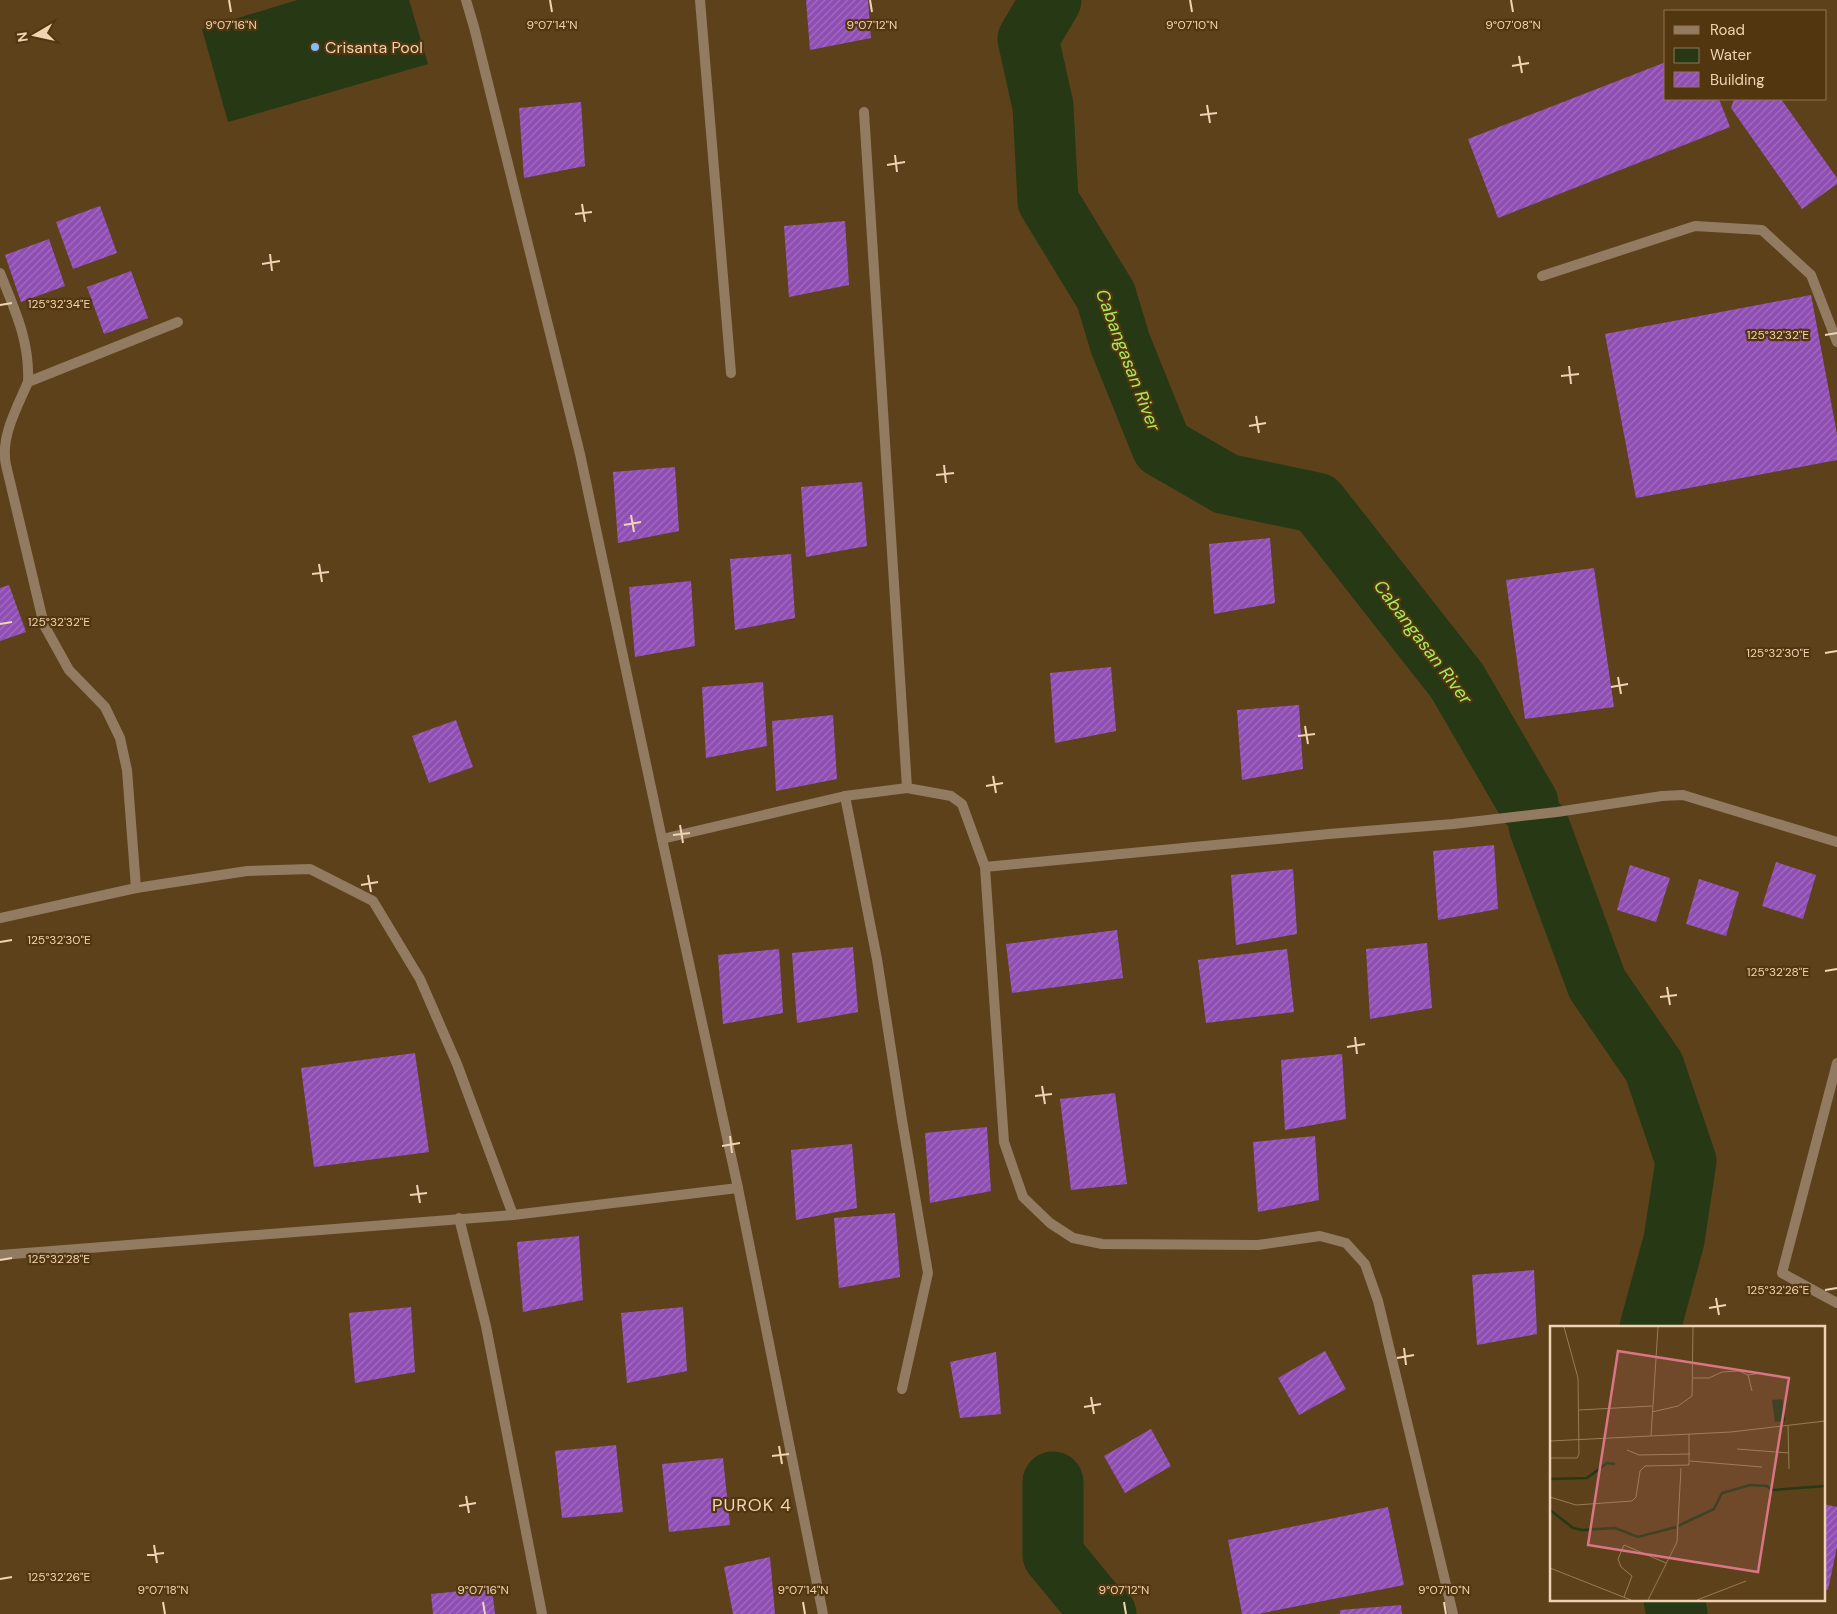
<svg xmlns="http://www.w3.org/2000/svg" width="1837" height="1614" font-family="'DM Sans',sans-serif">
<style>
.water{fill:#263914}
.lines{fill:none;stroke-linecap:round;stroke-linejoin:round}
.river{stroke:#263914;stroke-width:61}
.building{fill:url(#building-hatch)}
.lane{stroke:#927b60;stroke-width:10}
.street{stroke:#927b60;stroke-width:10}
.ticks{fill:none;stroke:#f0d3b2;stroke-width:2}
.poi-dot{fill:#83bcfb;stroke:#52360f;stroke-width:2}
.labels{text-anchor:middle;dominant-baseline:central;stroke-width:4.5;stroke-linejoin:round;paint-order:stroke}
.poi-label{font-size:16px;fill:#f0d3b2;stroke:#52360f;text-anchor:start}
.water-label{font-size:18px;font-style:italic;fill:#a3ed5b;stroke:#52360f}
.neighbourhood-label{font-size:18px;letter-spacing:1px;fill:#f0d3b2;stroke:#52360f}
.inset-river{fill:none;stroke:#263914;stroke-width:2.5}
.inset-road{fill:none;stroke:#987b57;stroke-width:1}
.view{fill:#d97686;fill-opacity:0.15;stroke:#d97686;stroke-width:2.5}
.inset-edge{fill:none;stroke:#f0d3b2;stroke-width:2.5}
.ticks-label{font-size:12px;text-anchor:middle;fill:#f0d3b2;stroke:#52360f;stroke-width:4.5;stroke-linejoin:round;paint-order:stroke}
</style>
<defs>
<pattern id="building-hatch" width="6" height="6" patternUnits="userSpaceOnUse" patternTransform="scale(1.25)"><rect width="6" height="6" fill="#8f4eb3"/><path d="M-1 1l2-2M0 6l6-6M5 7l2-2" fill="none" stroke="#a46fbe"/></pattern>
</defs>
<rect width="100%" height="100%" fill="#5d411b"/>
<!-- water -->
<polygon class="water" points="297,0 409,0 428,64 228,122 202,29"/>
<g class="lines">
<!-- river -->
<g class="river">
<polyline points="1051,0 1028,39 1043,106 1048,201 1106,296 1120,343 1162,447 1226,484 1317,503 1457,681 1528,803"/>
<polyline points="1539,826 1597,984 1654,1067 1686,1161 1674,1240 1650,1328"/>
<polyline points="1053,1482 1053,1555 1095,1606 1106,1614"/>
<polyline points="1674,1600 1677,1614"/>
</g>
</g>
<!-- building -->
<g class="building">
<polygon points="806,0 868,0 871,38 810,50"/>
<polygon points="1666,62 1666,99 1719,99 1730,127 1498,218 1468,139"/>
<polygon points="1734,99 1781,99 1837,178 1837,184 1802,209 1731,108"/>
<polygon points="581,102 585,166 524,178 519,108"/>
<polygon points="100,206 117,253 73,269 56,222"/>
<polygon points="845,221 849,285 789,297 784,226"/>
<polygon points="49,239 65,286 21,302 5,255"/>
<polygon points="131,271 148,318 104,334 87,287"/>
<polygon points="1811,295 1837,434 1837,460 1636,498 1605,334"/>
<polygon points="675,467 679,531 618,543 613,472"/>
<polygon points="862,482 867,546 806,557 801,487"/>
<polygon points="1270,538 1275,603 1214,614 1209,544"/>
<polygon points="791,554 795,618 735,630 730,559"/>
<polygon points="1594,568 1614,707 1525,719 1506,580"/>
<polygon points="691,581 695,646 635,657 629,587"/>
<polygon points="9,585 26,632 0,641 0,588"/>
<polygon points="1111,667 1116,731 1055,743 1050,673"/>
<polygon points="763,682 767,746 706,758 702,687"/>
<polygon points="1299,705 1303,769 1242,780 1237,710"/>
<polygon points="833,715 837,779 776,791 772,721"/>
<polygon points="456,720 473,767 429,783 412,736"/>
<polygon points="1494,845 1498,909 1438,920 1433,851"/>
<polygon points="1776,862 1816,875 1803,919 1762,906"/>
<polygon points="1630,865 1670,878 1656,922 1617,910"/>
<polygon points="1293,869 1297,934 1236,945 1231,875"/>
<polygon points="1699,879 1739,892 1726,936 1686,924"/>
<polygon points="1117,930 1123,978 1012,993 1006,944"/>
<polygon points="1427,943 1432,1008 1370,1019 1366,949"/>
<polygon points="853,947 858,1012 797,1023 792,953"/>
<polygon points="779,949 783,1013 723,1024 718,955"/>
<polygon points="1287,949 1294,1012 1206,1023 1198,960"/>
<polygon points="415,1053 429,1152 314,1167 301,1068"/>
<polygon points="1342,1054 1346,1119 1285,1130 1281,1060"/>
<polygon points="1115,1093 1127,1184 1071,1190 1060,1099"/>
<polygon points="987,1127 991,1191 930,1203 925,1133"/>
<polygon points="1315,1136 1319,1200 1258,1212 1253,1142"/>
<polygon points="852,1144 857,1208 796,1220 791,1150"/>
<polygon points="895,1213 900,1277 839,1288 834,1218"/>
<polygon points="579,1236 583,1300 523,1312 517,1242"/>
<polygon points="1534,1270 1537,1334 1477,1345 1472,1275"/>
<polygon points="411,1307 415,1372 355,1383 349,1313"/>
<polygon points="683,1307 687,1371 627,1383 621,1313"/>
<polygon points="1325,1351 1346,1389 1299,1415 1278,1378"/>
<polygon points="996,1352 1001,1414 960,1418 950,1362"/>
<polygon points="1151,1429 1171,1466 1125,1493 1104,1456"/>
<polygon points="616,1445 623,1512 562,1518 555,1451"/>
<polygon points="723,1458 730,1525 669,1532 662,1464"/>
<polygon points="1823,1504 1837,1507 1837,1547 1828,1590 1823,1589"/>
<polygon points="1388,1507 1404,1585 1258,1614 1242,1614 1228,1540"/>
<polygon points="770,1557 775,1614 733,1614 724,1567"/>
<polygon points="492,1588 495,1614 433,1614 431,1594"/>
<polygon points="1401,1605 1402,1614 1340,1614 1340,1610"/>
</g>
<g class="lines">
<!-- lane -->
<polyline class="lane" points="1542,276 1695,226 1762,230 1811,275 1837,342"/>
<!-- street -->
<g class="street">
<polyline points="466,0 474,27 580,454 662,839 738,1188 823,1614"/>
<polyline points="700,0 731,373"/>
<polyline points="864,112 907,788"/>
<path d="M0,273C15,310 30,342 28,382L178,322"/>
<path d="M28,382C17,408 0,437 6,465L44,625L69,670L105,707L120,738L127,770L136,888"/>
<polyline points="845,796 877,959 902,1120 928,1273 902,1389"/>
<polyline points="662,839 845,796 907,788 951,796 962,804 985,867 1004,1142 1023,1197 1050,1223 1073,1238 1102,1244 1258,1245 1320,1236 1346,1243 1365,1264 1378,1301 1453,1614"/>
<polyline points="985,867 1329,834 1453,824 1557,812 1662,796 1683,795 1837,842"/>
<polyline points="0,918 136,888 247,871 310,869 373,901 420,979 457,1064 513,1215"/>
<polyline points="1837,1063 1782,1273 1837,1303"/>
<polyline points="459,1218 486,1326 542,1614"/>
<polyline points="0,1255 513,1215 738,1188"/>
</g>
</g>
<!-- ticks -->
<path class="ticks" d="M229,0L231,12M550,0L552,12M870,0L872,12M1190,0L1192,12M1511,0L1513,12M1519,56L1522,73M1512,66L1529,63M1207,105L1210,123M1200,115L1217,113M895,155L897,172M887,165L905,162M582,204L585,222M575,214L592,212M270,254L272,271M262,264L280,261M0,305L12,303M1825,335L1837,333M1569,366L1571,384M1561,376L1579,374M1256,416L1259,433M1249,426L1266,423M944,465L946,483M936,475L954,473M631,515L634,532M624,525L641,522M319,564L322,582M312,574L329,572M0,624L12,622M1825,653L1837,651M1618,677L1621,694M1611,687L1628,684M1305,726L1308,744M1298,736L1315,734M993,776L996,793M986,786L1003,783M680,825L683,843M673,835L690,833M368,875L371,892M361,885L378,882M0,942L12,940M1825,971L1837,969M1667,987L1670,1005M1660,997L1677,995M1355,1037L1357,1054M1347,1047L1365,1044M1042,1086L1045,1104M1035,1096L1052,1094M730,1136L732,1153M722,1146L740,1143M417,1185L420,1203M410,1195L427,1193M0,1260L12,1258M1825,1290L1837,1288M1716,1298L1719,1315M1709,1308L1726,1305M1404,1348L1406,1365M1397,1358L1414,1355M1091,1397L1094,1414M1084,1407L1101,1404M779,1446L782,1464M772,1456L789,1454M466,1496L469,1513M459,1506L476,1503M154,1545L157,1563M147,1555L164,1553M0,1579L12,1577M163,1602L165,1614M483,1602L485,1614M803,1602L805,1614M1124,1602L1126,1614M1444,1602L1446,1614"/>
<!-- markers -->
<circle class="poi-dot" cx="315" cy="47" r="5"/>
<g class="labels">
<!-- poi labels -->
<g class="poi-label">
<text x="325" y="47">Crisanta Pool</text>
</g>
<!-- water labels -->
<g class="water-label">
<text transform="translate(1128 360) rotate(69)">Cabangasan River</text>
<text transform="translate(1423 642) rotate(53)">Cabangasan River</text>
</g>
<!-- neighbourhood labels -->
<g class="neighbourhood-label">
<text x="752" y="1505">PUROK 4</text>
</g>
</g>
<!-- overview -->
<g transform="translate(1550 1326)">
<rect width="275" height="275" fill="#5d411b"/>
<path d="M232,73L235,95L225,96L222,74Z" fill="#263914"/>
<path class="inset-river" d="M0,153L37,152L57,137L65,138M0,184L23,202L32,204L65,202L88,211L126,201M128,200L164,183L172,167L200,159L217,160L222,164L275,160"/>
<path class="inset-road" d="M143,52H159L172,46L189,45L198,49M202,65L198,49L211,47M29,84L102,80M102,86L128,80L142,70L143,1M238,100L239,143M101,110L108,1M0,115L181,106L275,95M187,123L239,127M77,124L89,129L140,128M0,132H27L29,128L28,52L14,1M140,135L212,141M0,171L26,179L82,175L86,171L90,145L95,140L139,139V108M0,242L81,274M74,271L82,250L71,241L68,233L74,219L116,237M98,274L127,216L131,142M147,274L196,255"/>
<path class="view" d="M68,25L239,52L208,246L38,219Z"/>
<rect width="275" height="275" class="inset-edge"/>
</g>
<g class="ticks-label">
<text x="231" y="29">9°07'16"N</text>
<text x="552" y="29">9°07'14"N</text>
<text x="872" y="29">9°07'12"N</text>
<text x="1192" y="29">9°07'10"N</text>
<text x="1513" y="29">9°07'08"N</text>
<text x="59" y="308">125°32'34"E</text>
<text x="1778" y="339">125°32'32"E</text>
<text x="59" y="626">125°32'32"E</text>
<text x="1778" y="657">125°32'30"E</text>
<text x="59" y="944">125°32'30"E</text>
<text x="1778" y="976">125°32'28"E</text>
<text x="59" y="1263">125°32'28"E</text>
<text x="1778" y="1294">125°32'26"E</text>
<text x="59" y="1581">125°32'26"E</text>
<text x="163" y="1594">9°07'18"N</text>
<text x="483" y="1594">9°07'16"N</text>
<text x="803" y="1594">9°07'14"N</text>
<text x="1124" y="1594">9°07'12"N</text>
<text x="1444" y="1594">9°07'10"N</text>
</g>
<!-- legend -->
<rect x="1664" y="10" width="162" height="90" fill="#52360f" stroke="#917550"/>
<rect x="1674" y="26" width="25" height="8" fill="#927b60" stroke="#917550"/>
<text x="1710" y="35" font-size="15" fill="#f0d3b2">Road</text>
<rect x="1674" y="48" width="25" height="15" fill="#263914" stroke="#917550"/>
<text x="1710" y="60" font-size="15" fill="#f0d3b2">Water</text>
<rect x="1674" y="72" width="25" height="15" fill="url(#building-hatch)" stroke="#917550"/>
<text x="1710" y="85" font-size="15" fill="#f0d3b2">Building</text>
<!-- north arrow -->
<g transform="translate(35 35) rotate(261)" stroke="#52360f" stroke-width="4" paint-order="stroke">
<path d="M0-4L9 19L0 12L-9 19Z" fill="#f0d3b2"/>
<text y="-8" font-size="14" font-weight="bold" text-anchor="middle" fill="#f0d3b2">N</text>
</g>
</svg>
